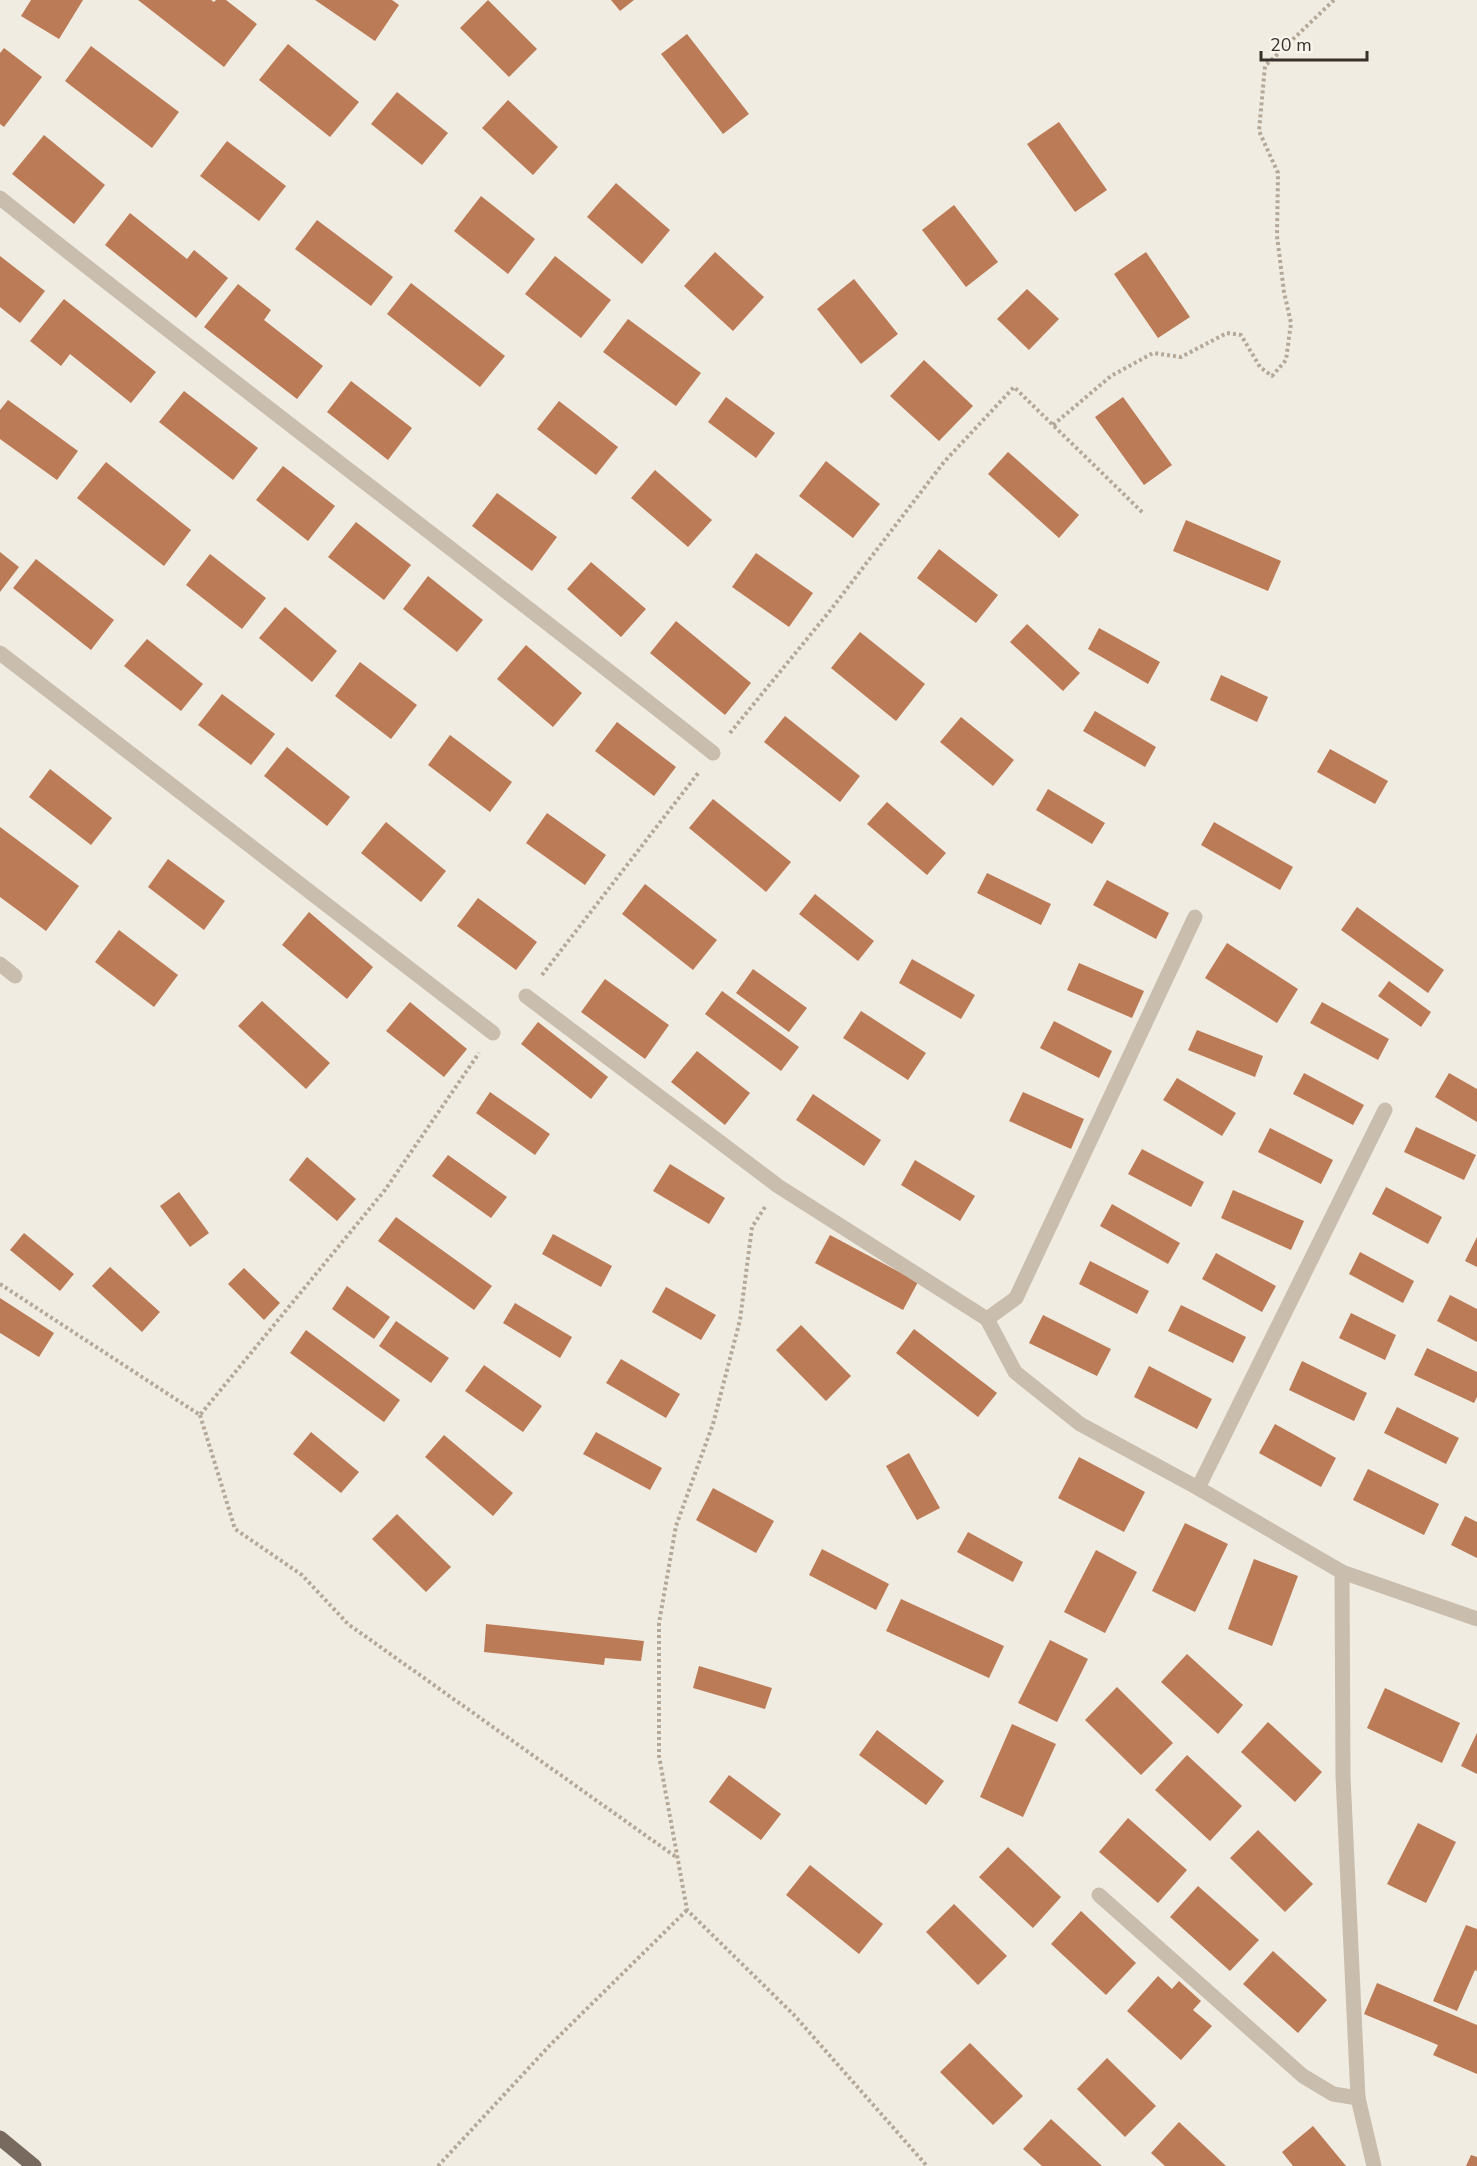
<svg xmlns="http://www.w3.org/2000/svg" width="1477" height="2166" font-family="'Nunito Sans',sans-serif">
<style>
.building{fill:#bb7b56}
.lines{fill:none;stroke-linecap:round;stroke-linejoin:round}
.path{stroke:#b4a898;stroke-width:4;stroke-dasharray:3 3;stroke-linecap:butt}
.lane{stroke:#c9bdae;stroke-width:15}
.street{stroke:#c9bdae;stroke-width:15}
.primary{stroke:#786a5e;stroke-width:15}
</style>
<rect width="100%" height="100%" fill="#f1ece1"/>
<!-- building -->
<g class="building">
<polygon points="31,0 83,0 59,39 21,16"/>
<polygon points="138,0 211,0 214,2 216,0 226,0 257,24 224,67"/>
<polygon points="315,0 392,0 399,5 375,41"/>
<polygon points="488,0 537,49 509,77 460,28"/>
<polygon points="611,0 634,0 620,11"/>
<polygon points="687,34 749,114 723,134 661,54"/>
<polygon points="288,44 359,102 330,137 259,80"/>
<polygon points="91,46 179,112 152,148 65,81"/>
<polygon points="4,48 42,77 4,127 0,124 0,53"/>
<polygon points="397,92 448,133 422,165 371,124"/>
<polygon points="508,100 558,147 533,175 482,128"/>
<polygon points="1059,122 1107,190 1075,212 1027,144"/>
<polygon points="44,135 105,185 74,224 12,174"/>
<polygon points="227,141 286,186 259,221 200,176"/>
<polygon points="616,183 670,230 642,264 587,217"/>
<polygon points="481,196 535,239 508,274 454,231"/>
<polygon points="954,205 998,262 966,287 922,230"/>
<polygon points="130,213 187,259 194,250 228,278 196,318 105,245"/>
<polygon points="317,220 393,277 371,306 295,249"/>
<polygon points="715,252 764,297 733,331 684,286"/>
<polygon points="1146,252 1190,317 1158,338 1114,274"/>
<polygon points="0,256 45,291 20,323 0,307"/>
<polygon points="555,256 611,300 581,338 525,294"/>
<polygon points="854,279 898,334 861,364 817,309"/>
<polygon points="411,283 505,356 480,387 387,314"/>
<polygon points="238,284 271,310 264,320 323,366 297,399 204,327"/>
<polygon points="1027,289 1059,319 1029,350 997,319"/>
<polygon points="64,299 156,372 131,403 70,354 61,366 30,341"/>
<polygon points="628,319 701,373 676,406 603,352"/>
<polygon points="924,360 973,406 939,441 890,396"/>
<polygon points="351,381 412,428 388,460 327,412"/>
<polygon points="184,391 258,448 233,480 159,422"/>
<polygon points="726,397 775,433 756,458 708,422"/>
<polygon points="1123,397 1172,465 1144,485 1095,417"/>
<polygon points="8,400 78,451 57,480 0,439 0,410"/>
<polygon points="559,401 618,447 596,475 537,429"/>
<polygon points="1008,452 1079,515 1059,538 988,474"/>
<polygon points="826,461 880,504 853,538 799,496"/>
<polygon points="106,462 191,530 164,566 77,498"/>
<polygon points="283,466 335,506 308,541 256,500"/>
<polygon points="655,470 712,520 688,547 631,498"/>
<polygon points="497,493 557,537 532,571 472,526"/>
<polygon points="1186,520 1281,561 1268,591 1173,551"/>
<polygon points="356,522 411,565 384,600 328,557"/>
<polygon points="939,549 998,595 976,623 917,578"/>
<polygon points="0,552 19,567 0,592"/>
<polygon points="756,553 813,593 789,627 732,587"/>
<polygon points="210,554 266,598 242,629 186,585"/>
<polygon points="36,559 114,620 91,650 13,588"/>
<polygon points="591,562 646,609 621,637 567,589"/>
<polygon points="428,576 483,620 457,652 403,609"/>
<polygon points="285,607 337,651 312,682 259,638"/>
<polygon points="676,621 751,683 725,715 650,653"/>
<polygon points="1027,624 1080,673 1063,691 1010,642"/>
<polygon points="1099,628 1160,662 1148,684 1088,649"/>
<polygon points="860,632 925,684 896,721 831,668"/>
<polygon points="147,639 203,684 181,711 124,666"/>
<polygon points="526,645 582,693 553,727 497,679"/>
<polygon points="360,662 417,705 391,739 335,696"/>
<polygon points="1221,675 1268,697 1257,722 1210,700"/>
<polygon points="222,694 275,734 251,765 198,725"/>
<polygon points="1095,711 1156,747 1145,767 1083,731"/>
<polygon points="785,716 860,776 840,802 764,742"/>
<polygon points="961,717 1014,760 993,786 940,742"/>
<polygon points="617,722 676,767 654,796 595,751"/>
<polygon points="450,735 512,782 490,812 428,765"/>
<polygon points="287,747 350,797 327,826 264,776"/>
<polygon points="1330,749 1388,781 1375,804 1317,772"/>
<polygon points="50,769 112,818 91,845 29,797"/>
<polygon points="1048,789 1105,823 1092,844 1036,810"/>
<polygon points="713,799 791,862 766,892 689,828"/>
<polygon points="887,802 946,853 927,875 867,824"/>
<polygon points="547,813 606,855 585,885 526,843"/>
<polygon points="386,822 446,871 421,902 361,853"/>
<polygon points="1214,822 1293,867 1280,890 1201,845"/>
<polygon points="0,827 79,886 46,931 0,897"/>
<polygon points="168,859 225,901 204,930 148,887"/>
<polygon points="987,873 1051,904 1041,925 977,893"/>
<polygon points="1107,880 1169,913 1156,939 1093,905"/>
<polygon points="645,884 717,940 693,970 622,914"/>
<polygon points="815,894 874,941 858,961 799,914"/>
<polygon points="478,898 537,942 516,970 457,926"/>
<polygon points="1357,907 1444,970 1428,993 1341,930"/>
<polygon points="309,912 373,967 347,999 282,945"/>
<polygon points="119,930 178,975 154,1007 95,962"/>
<polygon points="1227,943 1298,989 1277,1023 1205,978"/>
<polygon points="912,959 975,995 961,1019 899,983"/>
<polygon points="1079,963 1144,991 1132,1018 1067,990"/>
<polygon points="753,969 807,1008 789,1032 736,993"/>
<polygon points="605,979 669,1025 645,1059 581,1012"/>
<polygon points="1389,981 1431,1012 1421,1027 1378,996"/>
<polygon points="722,991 799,1047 781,1071 705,1014"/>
<polygon points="262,1001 330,1063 306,1089 238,1026"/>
<polygon points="410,1002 467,1049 444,1077 386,1031"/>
<polygon points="1322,1002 1389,1039 1378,1060 1310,1023"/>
<polygon points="861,1011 926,1053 908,1080 843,1038"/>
<polygon points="1054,1021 1112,1051 1099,1078 1040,1048"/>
<polygon points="538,1022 608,1077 591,1099 521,1044"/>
<polygon points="1197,1030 1263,1056 1255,1077 1188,1050"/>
<polygon points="697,1051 750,1093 725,1125 671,1082"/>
<polygon points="1304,1073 1364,1105 1353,1125 1293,1094"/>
<polygon points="1449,1073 1477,1089 1477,1122 1435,1097"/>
<polygon points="1177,1078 1236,1113 1222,1136 1163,1100"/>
<polygon points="490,1092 550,1134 535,1155 476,1113"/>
<polygon points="1023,1092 1084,1119 1071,1149 1009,1121"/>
<polygon points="813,1094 881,1140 864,1166 796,1120"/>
<polygon points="1416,1127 1476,1155 1464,1180 1404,1152"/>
<polygon points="1270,1128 1333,1160 1321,1184 1258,1152"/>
<polygon points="1142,1149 1204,1182 1191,1207 1128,1174"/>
<polygon points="448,1155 507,1197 491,1218 432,1176"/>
<polygon points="307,1157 356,1199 337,1221 289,1180"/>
<polygon points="915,1160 975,1196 960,1221 901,1185"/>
<polygon points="670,1164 725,1198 709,1224 653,1191"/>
<polygon points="1386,1187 1442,1217 1428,1244 1372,1214"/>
<polygon points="1233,1190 1304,1221 1291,1250 1221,1218"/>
<polygon points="179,1192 209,1233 190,1247 160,1206"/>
<polygon points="1112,1204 1180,1243 1168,1264 1100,1226"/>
<polygon points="396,1217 492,1286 474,1310 378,1241"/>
<polygon points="24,1233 74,1274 60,1291 10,1250"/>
<polygon points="553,1234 612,1266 601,1287 542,1254"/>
<polygon points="830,1235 918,1282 903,1310 815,1263"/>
<polygon points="1477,1237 1477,1267 1465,1261"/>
<polygon points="1360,1252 1414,1281 1403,1303 1349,1274"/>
<polygon points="1216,1253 1276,1286 1262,1312 1202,1279"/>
<polygon points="1090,1261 1149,1291 1137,1314 1079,1284"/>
<polygon points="110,1267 160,1312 142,1332 92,1286"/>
<polygon points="244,1268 280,1303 264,1320 228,1284"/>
<polygon points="347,1286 390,1317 374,1339 332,1309"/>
<polygon points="666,1287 716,1315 701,1340 652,1312"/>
<polygon points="1450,1295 1477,1309 1477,1342 1437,1321"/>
<polygon points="0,1298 54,1333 39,1357 0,1333"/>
<polygon points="515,1303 572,1337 560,1358 503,1323"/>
<polygon points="1181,1305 1246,1337 1233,1363 1168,1331"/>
<polygon points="1351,1313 1396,1335 1385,1360 1339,1338"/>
<polygon points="1043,1315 1111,1349 1097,1376 1029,1343"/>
<polygon points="396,1321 449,1358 431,1383 379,1346"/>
<polygon points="801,1325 851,1376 826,1401 776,1350"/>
<polygon points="914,1329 997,1393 978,1417 896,1353"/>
<polygon points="306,1330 400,1400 384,1422 290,1353"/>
<polygon points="1427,1348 1477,1372 1477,1397 1474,1403 1414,1375"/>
<polygon points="621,1359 680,1394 666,1418 606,1383"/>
<polygon points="1302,1361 1367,1393 1354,1421 1289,1390"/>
<polygon points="484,1365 542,1406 523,1432 465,1391"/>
<polygon points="1149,1366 1212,1399 1197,1429 1134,1397"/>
<polygon points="1397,1407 1459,1438 1446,1464 1384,1433"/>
<polygon points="1275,1424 1336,1458 1321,1487 1259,1453"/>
<polygon points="311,1432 359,1472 341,1493 293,1454"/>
<polygon points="596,1432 662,1468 650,1490 583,1454"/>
<polygon points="444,1435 513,1493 493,1516 425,1457"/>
<polygon points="909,1453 940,1508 917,1520 886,1466"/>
<polygon points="1079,1457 1145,1492 1124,1532 1058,1498"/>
<polygon points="1368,1469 1439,1504 1424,1535 1353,1500"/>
<polygon points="713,1488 774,1521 756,1553 696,1520"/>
<polygon points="397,1514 451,1567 426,1592 372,1539"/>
<polygon points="1465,1516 1477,1522 1477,1558 1451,1545"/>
<polygon points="1185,1523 1228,1544 1195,1612 1152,1591"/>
<polygon points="968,1532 1023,1562 1013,1582 957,1552"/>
<polygon points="822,1549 889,1584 876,1610 809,1575"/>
<polygon points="1096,1550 1137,1572 1105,1633 1064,1612"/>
<polygon points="1254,1559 1298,1576 1272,1646 1228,1629"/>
<polygon points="901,1599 1004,1646 989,1678 886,1631"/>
<polygon points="486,1624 644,1641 641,1661 605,1658 604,1665 484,1652"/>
<polygon points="1050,1640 1088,1659 1057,1722 1018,1703"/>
<polygon points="1187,1654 1243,1705 1218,1734 1161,1682"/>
<polygon points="699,1666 772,1688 765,1709 693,1688"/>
<polygon points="1117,1687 1173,1743 1141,1775 1085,1720"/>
<polygon points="1385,1688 1460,1723 1442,1763 1367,1728"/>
<polygon points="1268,1722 1322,1772 1295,1802 1241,1752"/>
<polygon points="1012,1724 1056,1744 1023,1817 980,1797"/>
<polygon points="877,1730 944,1781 926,1805 859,1755"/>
<polygon points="1477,1733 1477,1774 1461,1766"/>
<polygon points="1187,1755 1242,1806 1210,1841 1155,1790"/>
<polygon points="729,1775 781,1814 761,1840 709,1802"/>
<polygon points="1128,1818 1187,1870 1158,1903 1099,1852"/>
<polygon points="1418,1823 1456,1842 1426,1903 1387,1884"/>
<polygon points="1258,1830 1313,1884 1285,1912 1230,1858"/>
<polygon points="1008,1847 1061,1897 1033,1928 979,1877"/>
<polygon points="810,1865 883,1924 859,1954 786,1895"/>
<polygon points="1198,1886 1259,1940 1230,1971 1170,1917"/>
<polygon points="954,1904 1007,1956 978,1985 926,1932"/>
<polygon points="1081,1911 1136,1963 1106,1995 1051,1944"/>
<polygon points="1466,1925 1477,1929 1477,1971 1475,1970 1457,2011 1433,2001"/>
<polygon points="1273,1951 1327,2000 1298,2033 1243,1984"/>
<polygon points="1158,1976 1172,1989 1179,1981 1201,2001 1193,2010 1212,2026 1181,2060 1127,2011"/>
<polygon points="1377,1983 1477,2025 1477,2074 1433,2055 1438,2045 1364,2014"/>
<polygon points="970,2043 1023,2096 993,2125 940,2072"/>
<polygon points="1107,2058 1156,2106 1125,2137 1077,2089"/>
<polygon points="1051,2119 1102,2166 1042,2166 1023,2149"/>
<polygon points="1179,2122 1226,2166 1165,2166 1151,2153"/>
<polygon points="1313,2126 1346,2166 1293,2166 1282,2152"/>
<polygon points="1471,2155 1477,2157 1477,2166 1466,2166"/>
</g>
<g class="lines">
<!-- path -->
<g class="path">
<polyline points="1053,425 1111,376 1153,353 1181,357 1227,333 1241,335 1260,367 1272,376 1286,360 1291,323 1284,292 1277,236 1278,173 1259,131 1265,66 1334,0"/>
<polyline points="730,733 829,612 944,462 1014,387 1143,513"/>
<polyline points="542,975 699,772"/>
<polyline points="765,1207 752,1227 740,1320 713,1424 676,1526 659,1623 659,1756 687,1910 794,2015 927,2166"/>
<polyline points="0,1284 200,1415 385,1190 479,1053"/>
<polyline points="200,1415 235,1529 302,1575 348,1624 676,1857"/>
<polyline points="438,2166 551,2044 687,1910"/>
</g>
<!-- lane -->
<path class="lane" d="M0,198C236,386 477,566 713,753"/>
<!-- street -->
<g class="street">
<polyline points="0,653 493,1033"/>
<polyline points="0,964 15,976"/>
<polyline points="526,996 778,1186 987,1319 1015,1372 1080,1424 1198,1488 1342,1572 1477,1619"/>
<polyline points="987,1319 1016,1298 1195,917"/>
<polyline points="1198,1488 1385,1110"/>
<polyline points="1342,1572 1343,1776 1358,2098 1374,2166"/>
<polyline points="1099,1895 1303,2076 1333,2094 1358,2098"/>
</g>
<!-- primary -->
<polyline class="primary" points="0,2138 34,2166"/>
</g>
<!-- scale -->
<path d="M1261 51v9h106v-9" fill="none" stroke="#38312b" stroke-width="3"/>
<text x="1270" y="51" font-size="18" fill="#38312b" stroke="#f9f5ed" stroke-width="4.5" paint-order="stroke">20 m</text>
</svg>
